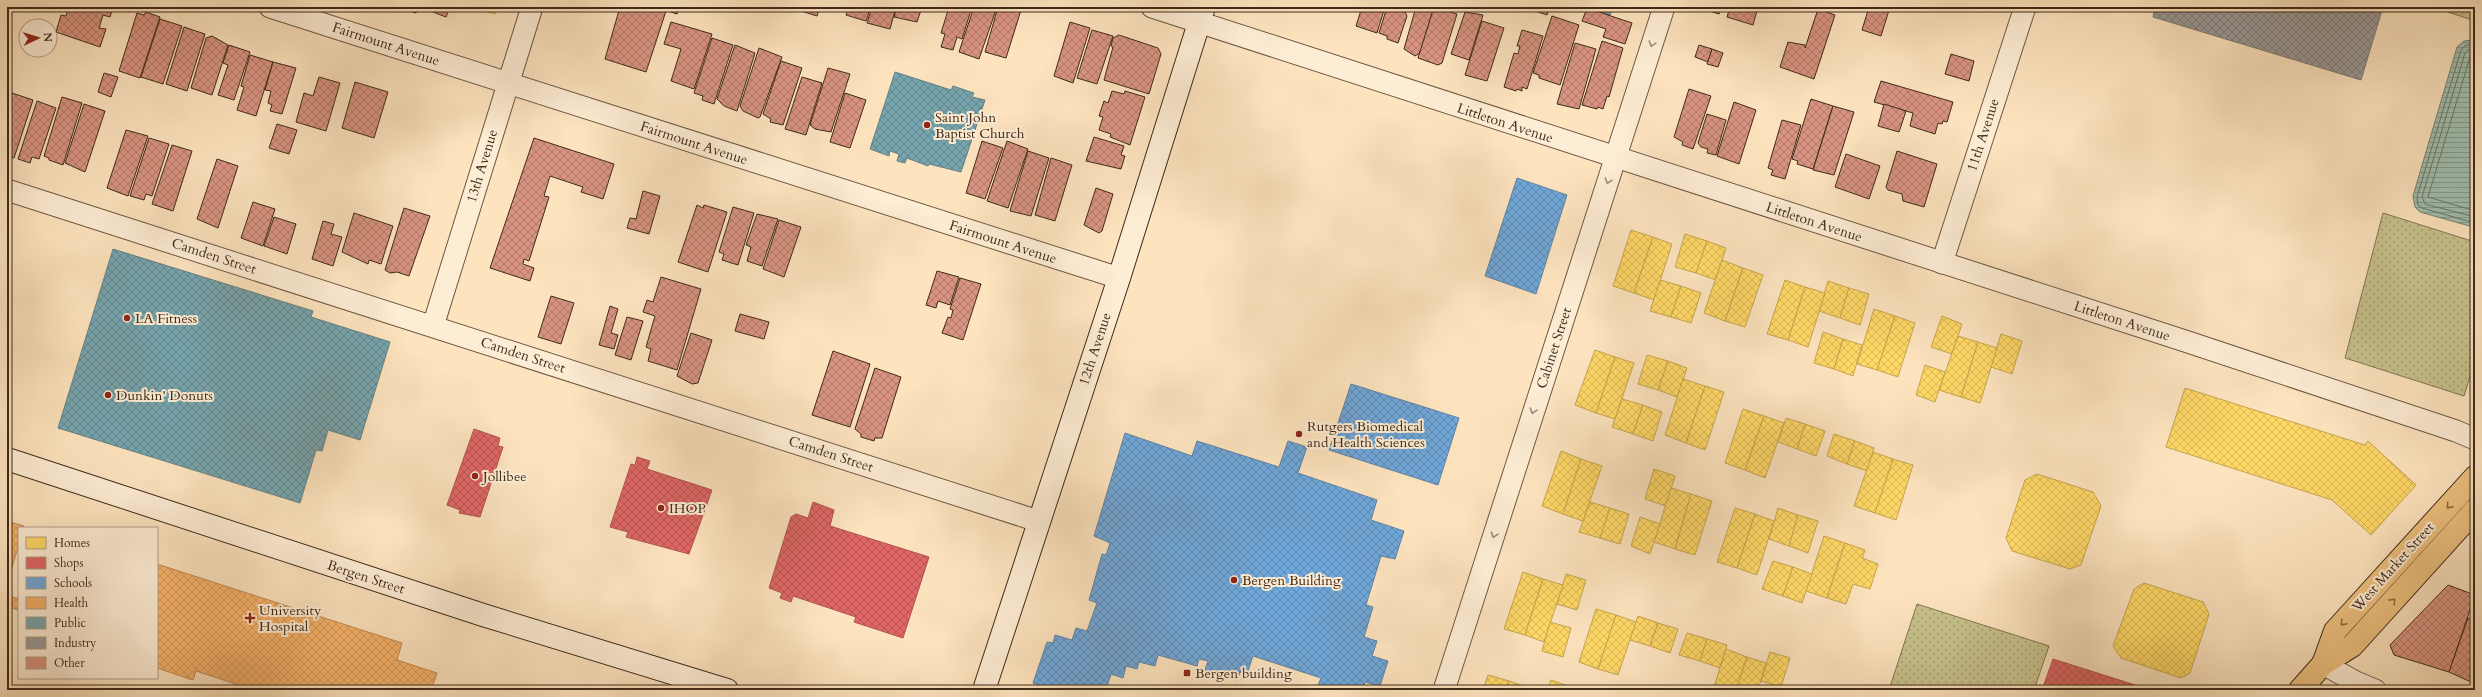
<svg xmlns="http://www.w3.org/2000/svg" width="2482" height="697" font-family="Cardo,serif">
<style>
.grass{fill:url(#grass-dots);stroke:#827654}
.water{fill:url(#water-rules);stroke:#788374}
.homes{fill:url(#homes-cross-hatch);stroke:#c5a44f}
.shops{fill:url(#shops-cross-hatch);stroke:#af544f}
.schools{fill:url(#schools-cross-hatch);stroke:#6082a2}
.health{fill:url(#health-cross-hatch);stroke:#bf8953}
.public{fill:url(#public-cross-hatch);stroke:#658082}
.industry{fill:url(#industry-cross-hatch);stroke:#7e7873}
.lines{fill:none;stroke-linecap:round;stroke-linejoin:round}
.shore{stroke:#6e7465;stroke-width:1}
.building{fill:url(#building-cross-hatch);stroke:#3e2a1a}
.street-casing{stroke:#6e5843;stroke-width:23}
.secondary-casing{stroke:#3e2a1a;stroke-width:24}
.primary-casing{stroke:#3e2a1a;stroke-width:24}
.street{stroke:#feedd5;stroke-width:21}
.secondary{stroke:#feedd5;stroke-width:22}
.primary{stroke:#eec280;stroke-width:22}
.oneway{stroke:#9e8c78}
.oneway2{stroke:#8d6e48}
.poi-dot{fill:#8f2418;stroke:#feedd5;stroke-width:1.5}
.labels{text-anchor:middle;dominant-baseline:central;stroke-width:4;stroke-linejoin:round;paint-order:stroke}
.street-label{font-size:14px;fill:#3e2a1a;stroke:#feedd5}
.poi-label{font-size:14px;fill:#3e2a1a;stroke:#feedd5;text-anchor:start}
</style>
<defs>
<pattern id="grass-dots" width="8" height="8" patternUnits="userSpaceOnUse"><rect width="8" height="8" fill="#c7c28d"/><path d="M2 2h.1M6 6h.1" fill="none" stroke="#a39e72" stroke-width="1.8" stroke-linecap="round"/></pattern>
<pattern id="water-rules" width="6" height="5" patternUnits="userSpaceOnUse"><rect width="6" height="5" fill="#9fbfb0"/><path d="M0 2.5h6" fill="none" stroke="#839b8e"/></pattern>
<pattern id="homes-cross-hatch" width="8" height="8" patternUnits="userSpaceOnUse"><rect width="8" height="8" fill="#ffd966"/><path d="M0 0l8 8M0 8l8-8" fill="none" stroke="#dcba58"/></pattern>
<pattern id="shops-cross-hatch" width="8" height="8" patternUnits="userSpaceOnUse"><rect width="8" height="8" fill="#e06666"/><path d="M0 0l8 8M0 8l8-8" fill="none" stroke="#b75453"/></pattern>
<pattern id="schools-cross-hatch" width="8" height="8" patternUnits="userSpaceOnUse"><rect width="8" height="8" fill="#6fa8dc"/><path d="M0 0l8 8M0 8l8-8" fill="none" stroke="#5d89b2"/></pattern>
<pattern id="health-cross-hatch" width="8" height="8" patternUnits="userSpaceOnUse"><rect width="8" height="8" fill="#f6b26b"/><path d="M0 0l8 8M0 8l8-8" fill="none" stroke="#d4995c"/></pattern>
<pattern id="public-cross-hatch" width="8" height="8" patternUnits="userSpaceOnUse"><rect width="8" height="8" fill="#76a5af"/><path d="M0 0l8 8M0 8l8-8" fill="none" stroke="#62878e"/></pattern>
<pattern id="industry-cross-hatch" width="8" height="8" patternUnits="userSpaceOnUse"><rect width="8" height="8" fill="#999"/><path d="M0 0l8 8M0 8l8-8" fill="none" stroke="#7e7d7c"/></pattern>
<pattern id="building-cross-hatch" width="8" height="8" patternUnits="userSpaceOnUse"><rect width="8" height="8" fill="#d99481"/><path d="M0 0l8 8M0 8l8-8" fill="none" stroke="#b17969"/></pattern>
</defs>
<rect width="100%" height="100%" fill="#fde4bf"/>
<filter id="stains"><feTurbulence type="fractalNoise" baseFrequency=".005" numOctaves="4"/><feColorMatrix values="0 0 0 0 .2 0 0 0 0 .09 0 0 0 0 .02 0 0 0 .5 -.17"/></filter>
<radialGradient id="worn" r=".72"><stop offset=".6" stop-color="#630" stop-opacity="0"/><stop offset="1" stop-color="#630" stop-opacity=".3"/></radialGradient>
<!-- grass -->
<g class="grass">
<polygon points="2450,7 2475,7 2475,21 2448,12"/>
<polygon points="2383,213 2475,242 2475,360 2464,396 2345,358"/>
<polygon points="1917,604 2049,646 2034,690 1889,690"/>
</g>
<!-- water -->
<polygon class="water" points="2472,40 2475,41 2473,227 2420,212 2415,207 2413,196 2457,47 2464,41"/>
<!-- homes -->
<g class="homes">
<polygon points="470,7 497,7 495,14"/>
<polygon points="1631,230 1653,237 1634,293 1613,286"/>
<polygon points="1685,234 1707,241 1696,273 1675,267"/>
<polygon points="1653,237 1672,244 1654,300 1634,293"/>
<polygon points="1707,241 1726,248 1716,280 1696,273"/>
<polygon points="1722,260 1743,268 1725,321 1704,313"/>
<polygon points="1743,268 1763,275 1745,327 1725,321"/>
<polygon points="1660,280 1681,286 1671,317 1650,311"/>
<polygon points="1785,280 1805,287 1788,340 1767,334"/>
<polygon points="1828,281 1849,288 1840,318 1819,311"/>
<polygon points="1681,286 1701,293 1691,323 1671,317"/>
<polygon points="1805,287 1825,293 1808,347 1788,340"/>
<polygon points="1849,288 1869,294 1860,325 1840,318"/>
<polygon points="1874,309 1895,316 1877,370 1857,364"/>
<polygon points="1895,316 1915,323 1898,377 1877,370"/>
<polygon points="1942,316 1962,324 1952,354 1931,347"/>
<polygon points="1823,332 1843,339 1834,369 1814,363"/>
<polygon points="2001,334 2022,341 2012,374 1991,367"/>
<polygon points="1958,336 1978,342 1961,397 1939,390"/>
<polygon points="1843,339 1862,345 1853,376 1834,369"/>
<polygon points="1978,342 1997,348 1980,403 1961,397"/>
<polygon points="1595,350 1615,357 1596,413 1575,405"/>
<polygon points="1647,355 1668,361 1658,390 1638,384"/>
<polygon points="1615,357 1634,363 1615,419 1596,413"/>
<polygon points="1668,361 1687,368 1677,397 1658,390"/>
<polygon points="1925,365 1945,372 1935,402 1916,395"/>
<polygon points="1683,379 1705,386 1686,443 1665,435"/>
<polygon points="1705,386 1724,392 1705,450 1686,443"/>
<polygon points="2185,388 2365,445 2368,441 2416,485 2371,535 2332,500 2166,447"/>
<polygon points="1622,399 1643,405 1633,434 1612,427"/>
<polygon points="1643,405 1662,412 1653,441 1633,434"/>
<polygon points="1743,409 1764,416 1745,470 1725,463"/>
<polygon points="1764,416 1784,423 1765,478 1745,470"/>
<polygon points="1786,418 1805,424 1797,449 1778,442"/>
<polygon points="1805,424 1825,431 1816,456 1797,449"/>
<polygon points="1834,434 1855,441 1847,464 1827,456"/>
<polygon points="1855,441 1874,448 1867,471 1847,464"/>
<polygon points="1561,451 1581,459 1563,514 1542,506"/>
<polygon points="1873,452 1893,459 1875,513 1854,506"/>
<polygon points="1581,459 1602,466 1583,521 1563,514"/>
<polygon points="1893,459 1913,465 1896,520 1875,513"/>
<polygon points="1654,469 1675,476 1666,506 1645,499"/>
<polygon points="2037,474 2093,492 2101,506 2081,565 2070,569 2012,551 2006,538 2025,480"/>
<polygon points="1671,488 1691,494 1675,549 1654,542"/>
<polygon points="1691,494 1712,501 1695,555 1675,549"/>
<polygon points="1590,502 1610,508 1600,538 1579,532"/>
<polygon points="1610,508 1629,514 1620,544 1600,538"/>
<polygon points="1735,508 1755,514 1737,568 1717,562"/>
<polygon points="1778,508 1798,515 1789,546 1769,539"/>
<polygon points="1755,514 1774,521 1757,575 1737,568"/>
<polygon points="1798,515 1818,521 1808,553 1789,546"/>
<polygon points="1640,517 1660,524 1650,554 1631,546"/>
<polygon points="1824,536 1845,543 1827,598 1806,591"/>
<polygon points="1845,543 1865,550 1862,558 1878,564 1870,589 1853,584 1846,604 1827,598"/>
<polygon points="1773,561 1793,567 1783,596 1762,589"/>
<polygon points="1793,567 1812,574 1802,603 1783,596"/>
<polygon points="1523,572 1543,579 1525,635 1504,629"/>
<polygon points="1566,574 1586,580 1577,610 1557,604"/>
<polygon points="1543,579 1563,585 1544,642 1525,635"/>
<polygon points="2144,583 2203,602 2209,614 2190,673 2181,678 2121,658 2113,646 2134,589"/>
<polygon points="1596,609 1616,615 1598,669 1579,662"/>
<polygon points="1616,615 1636,622 1618,675 1598,669"/>
<polygon points="1638,616 1658,623 1650,646 1630,640"/>
<polygon points="1550,622 1571,628 1563,657 1542,651"/>
<polygon points="1658,623 1678,629 1670,653 1650,646"/>
<polygon points="1687,633 1707,639 1700,661 1679,655"/>
<polygon points="1707,639 1727,645 1720,668 1700,661"/>
<polygon points="1726,649 1747,657 1736,690 1713,690"/>
<polygon points="1770,652 1790,658 1781,687 1761,681"/>
<polygon points="1747,657 1766,663 1758,690 1736,690"/>
<polygon points="1488,675 1509,681 1506,690 1483,690"/>
<polygon points="1551,680 1571,687 1570,690 1548,690"/>
<polygon points="1509,681 1529,688 1529,690 1506,690"/>
</g>
<!-- shops -->
<g class="shops">
<polygon points="474,429 500,438 498,446 503,447 480,517 459,513 460,510 447,505"/>
<polygon points="637,457 650,461 647,469 712,490 689,554 626,537 628,532 610,527 631,464 635,465"/>
<polygon points="813,502 834,510 830,526 929,557 903,638 854,622 856,617 793,596 791,602 780,598 782,593 769,588 791,517 796,514 808,518"/>
<polygon points="2053,659 2151,690 2042,690"/>
</g>
<!-- schools -->
<g class="schools">
<polygon points="1517,178 1567,195 1536,294 1485,276"/>
<polygon points="1351,384 1459,418 1438,485 1329,450"/>
<polygon points="1125,433 1192,456 1197,441 1279,467 1288,441 1307,447 1298,473 1377,500 1371,520 1404,531 1395,559 1381,556 1366,605 1373,607 1364,637 1377,641 1372,656 1388,661 1380,686 1365,682 1363,690 1316,690 1321,678 1253,656 1247,674 1240,672 1237,680 1205,670 1208,661 1199,659 1197,666 1158,655 1155,666 1139,662 1137,669 1126,666 1123,678 1111,674 1106,690 1085,687 1084,690 1056,690 1033,683 1047,642 1053,643 1055,635 1072,640 1076,628 1087,631 1097,603 1089,600 1102,554 1106,555 1110,543 1094,536"/>
</g>
<!-- health -->
<g class="health">
<polygon points="7,521 24,526 19,528 19,544 7,584"/>
<polygon points="157,564 402,643 397,660 437,673 431,690 254,690 196,671 193,680 157,668"/>
<polygon points="7,595 19,599 19,610 7,607"/>
</g>
<!-- public -->
<g class="public">
<polygon points="1583,7 1613,7 1610,15"/>
<polygon points="895,72 951,90 953,86 974,93 972,97 985,100 961,172 929,164 928,166 907,158 905,163 897,161 899,154 890,151 889,156 870,149"/>
<polygon points="113,249 313,311 311,317 390,342 360,440 328,430 322,451 316,450 300,503 58,428"/>
</g>
<!-- industry -->
<polygon class="industry" points="2155,7 2383,7 2361,80 2153,17"/>
<g class="lines">
<!-- shore -->
<g class="shore">
<polyline points="2475,45 2466,45 2461,50 2417,197 2418,205 2422,208 2475,223"/>
<polyline points="2475,50 2468,50 2465,53 2422,197 2425,204 2475,217"/>
<polyline points="2475,56 2470,57 2428,197 2475,211"/>
</g>
</g>
<!-- building -->
<g class="building">
<polygon points="7,7 13,7 7,24"/>
<polygon points="69,7 113,7 110,17 103,15 99,28 106,29 100,47 56,32 61,15 66,16"/>
<polygon points="407,7 419,7 416,13 406,10"/>
<polygon points="420,7 450,7 446,17"/>
<polygon points="620,7 653,7 666,11 646,72 605,59"/>
<polygon points="669,7 679,7 677,14 668,11"/>
<polygon points="799,7 820,7 817,16 798,10"/>
<polygon points="849,7 871,7 866,21 846,15"/>
<polygon points="872,7 896,7 890,29 867,23"/>
<polygon points="897,7 922,7 917,22 894,17"/>
<polygon points="949,7 972,7 962,39 957,37 953,50 941,47 945,34 941,33"/>
<polygon points="974,7 997,7 979,59 959,52"/>
<polygon points="998,7 1021,10 1006,58 985,52"/>
<polygon points="1362,7 1385,7 1377,33 1356,26"/>
<polygon points="1387,7 1410,7 1405,12 1407,16 1398,43 1387,39 1387,36 1379,33"/>
<polygon points="1416,7 1434,7 1420,53 1415,56 1404,49"/>
<polygon points="1434,7 1457,14 1442,63 1438,65 1418,58"/>
<polygon points="1523,7 1549,7 1547,15"/>
<polygon points="1697,7 1721,7 1719,14"/>
<polygon points="1730,7 1758,7 1753,25 1727,17"/>
<polygon points="1869,7 1890,7 1881,36 1862,30"/>
<polygon points="1587,8 1632,23 1625,44 1603,37 1606,29 1582,21"/>
<polygon points="1818,9 1835,15 1814,79 1780,67 1788,42 1805,45 1805,48"/>
<polygon points="146,12 160,17 140,78 119,71 137,13 144,15"/>
<polygon points="1465,12 1483,15 1469,60 1451,54"/>
<polygon points="1552,16 1579,25 1560,85 1539,78 1539,75 1533,73"/>
<polygon points="160,19 182,26 163,84 141,77"/>
<polygon points="1482,21 1504,28 1487,81 1465,75"/>
<polygon points="671,22 712,34 694,89 671,81 681,49 664,44"/>
<polygon points="1070,22 1090,28 1073,83 1054,76"/>
<polygon points="184,27 205,34 187,91 166,84"/>
<polygon points="1092,30 1113,36 1097,84 1077,78"/>
<polygon points="1522,30 1543,36 1527,89 1522,87 1522,91 1517,89 1516,91 1504,87 1514,53 1518,54 1520,46 1517,46"/>
<polygon points="1119,35 1158,48 1161,54 1149,94 1104,80 1113,47 1111,46 1113,38"/>
<polygon points="212,36 228,45 212,95 191,88 206,38"/>
<polygon points="712,38 733,45 714,104 702,100 703,96 694,93"/>
<polygon points="1602,41 1623,48 1609,97 1607,96 1603,109 1598,107 1597,109 1582,105"/>
<polygon points="1575,43 1596,49 1579,109 1557,104"/>
<polygon points="229,45 250,52 234,100 218,95 228,65 223,63"/>
<polygon points="735,45 755,53 737,111 724,106 717,99"/>
<polygon points="1699,45 1712,49 1708,62 1695,57"/>
<polygon points="759,48 782,57 760,117 758,118 743,111 740,106"/>
<polygon points="1712,49 1723,53 1718,67 1707,64"/>
<polygon points="1951,54 1974,61 1969,81 1945,74"/>
<polygon points="250,55 273,62 256,116 237,110 244,87 241,86"/>
<polygon points="781,61 802,68 783,125 770,122 771,119 763,114"/>
<polygon points="273,62 296,68 282,114 270,111 272,105 268,103 271,91 265,90"/>
<polygon points="828,68 850,74 831,132 815,129 810,125"/>
<polygon points="104,73 118,77 111,97 98,92"/>
<polygon points="319,77 340,83 326,131 296,122 304,93 313,96"/>
<polygon points="802,77 822,83 806,135 785,129"/>
<polygon points="1881,81 1953,102 1947,122 1943,121 1942,124 1938,123 1935,134 1910,126 1913,113 1874,102"/>
<polygon points="355,82 388,92 374,138 342,128"/>
<polygon points="1689,89 1711,96 1693,149 1682,145 1683,142 1674,137"/>
<polygon points="1112,91 1124,94 1125,91 1145,97 1130,145 1110,137 1111,134 1099,130 1103,117 1099,116 1104,101 1108,103"/>
<polygon points="12,93 33,100 14,158 7,156 7,109"/>
<polygon points="845,93 866,100 850,148 830,142"/>
<polygon points="62,97 82,103 63,165 49,160 49,158 44,156"/>
<polygon points="1811,99 1833,106 1813,169 1797,164 1798,161 1792,159"/>
<polygon points="37,101 56,108 39,159 32,157 30,163 18,159"/>
<polygon points="1734,102 1756,110 1739,164 1717,156"/>
<polygon points="84,104 105,111 85,172 65,163"/>
<polygon points="1884,104 1906,111 1899,132 1878,126"/>
<polygon points="1833,106 1854,112 1834,175 1813,170"/>
<polygon points="1707,114 1726,120 1716,155 1707,153 1708,149 1701,147 1698,143"/>
<polygon points="1782,120 1801,125 1785,179 1771,175 1773,170 1768,168"/>
<polygon points="277,124 297,130 289,154 269,148"/>
<polygon points="126,130 148,136 128,196 107,188"/>
<polygon points="1094,137 1124,146 1121,155 1125,156 1121,169 1086,161"/>
<polygon points="149,138 169,144 152,196 146,194 144,200 130,196"/>
<polygon points="534,138 614,164 603,199 581,192 583,187 550,176 544,196 549,197 529,261 524,259 523,264 534,268 530,281 490,268"/>
<polygon points="982,141 1003,148 985,199 966,193"/>
<polygon points="1007,141 1028,149 1008,208 987,201"/>
<polygon points="172,145 192,151 173,211 152,204"/>
<polygon points="1028,151 1049,158 1031,216 1010,211"/>
<polygon points="1897,151 1937,164 1924,207 1903,201 1902,194 1888,190 1886,187"/>
<polygon points="1846,154 1880,166 1869,199 1835,187"/>
<polygon points="1051,158 1072,165 1055,221 1035,215"/>
<polygon points="217,159 238,166 218,228 197,219"/>
<polygon points="1096,188 1113,194 1102,231 1099,233 1084,225"/>
<polygon points="643,191 660,196 649,234 627,228 630,218 636,219"/>
<polygon points="253,202 275,209 263,246 241,238"/>
<polygon points="697,205 703,208 704,205 727,212 708,272 678,262"/>
<polygon points="733,207 754,213 738,265 722,260 724,254 719,252"/>
<polygon points="404,208 430,216 409,276 397,272 390,273 385,270"/>
<polygon points="354,213 393,226 381,264 369,260 368,264 342,252"/>
<polygon points="757,214 778,219 762,266 747,261 751,247 746,245"/>
<polygon points="274,217 296,224 287,254 264,246"/>
<polygon points="779,220 801,227 784,277 763,269"/>
<polygon points="323,221 334,224 331,234 342,237 333,266 312,259"/>
<polygon points="937,271 959,277 950,305 938,301 936,308 926,305"/>
<polygon points="661,277 701,289 677,370 648,361 651,349 646,347 655,316 643,312 647,300 653,302"/>
<polygon points="960,278 981,284 963,340 942,333 948,317 951,318 953,310 950,309"/>
<polygon points="551,296 574,303 561,344 538,337"/>
<polygon points="610,306 618,309 611,333 618,335 614,349 599,345"/>
<polygon points="740,314 769,322 764,339 735,331"/>
<polygon points="627,317 643,321 631,360 615,355"/>
<polygon points="691,333 712,340 698,383 692,384 677,376"/>
<polygon points="833,351 870,364 850,427 812,415"/>
<polygon points="875,368 901,377 882,438 875,438 874,441 861,437 861,434 855,429"/>
<polygon points="2448,585 2475,595 2449,672 2394,655 2390,645"/>
<polygon points="2468,618 2475,620 2475,672 2471,682 2449,672"/>
</g>
<g class="lines">
<defs>
<g id="street">
<polyline points="270,7 1119,278"/>
<polyline points="1152,7 2185,341 2456,431 2475,439"/>
<polyline points="7,190 1038,521"/>
<polyline points="1942,263 2025,7"/>
<polyline points="433,326 532,7"/>
<polyline points="2323,664 2356,682 2375,690"/>
<polyline points="1444,690 1664,7"/>
</g>
<g id="secondary">
<polyline points="7,459 483,615 727,690"/>
<polyline points="984,690 1119,278 1204,7"/>
</g>
<g id="primary">
<polyline points="2323,664 2335,631 2475,477"/>
<polyline points="2300,690 2323,664 2352,646 2475,510"/>
</g>
</defs>
<!-- street casing -->
<use href="#street" class="street-casing"/>
<!-- secondary casing -->
<use href="#secondary" class="secondary-casing"/>
<!-- primary casing -->
<use href="#primary" class="primary-casing"/>
<!-- street -->
<use href="#street" class="street"/>
<!-- secondary -->
<use href="#secondary" class="secondary"/>
<!-- primary -->
<use href="#primary" class="primary"/>
</g>
<!-- one-way arrows -->
<defs><path id="oneway-chevron" d="M-2-3.5L2.5 0L-2 3.5" fill="none" stroke-width="1.6" stroke-linecap="round" stroke-linejoin="round"/></defs>
<g class="oneway">
<use href="#oneway-chevron" transform="translate(1652 44) rotate(108)"/>
<use href="#oneway-chevron" transform="translate(1608 181) rotate(109)"/>
<use href="#oneway-chevron" transform="translate(1533 411) rotate(108)"/>
<use href="#oneway-chevron" transform="translate(1494 535) rotate(108)"/>
</g>
<g class="oneway2">
<use href="#oneway-chevron" transform="translate(2449 506) rotate(132)"/>
<use href="#oneway-chevron" transform="translate(2393 601) rotate(-48)"/>
<use href="#oneway-chevron" transform="translate(2343 623) rotate(132)"/>
</g>
<!-- markers -->
<g class="poi-dot">
<circle cx="927" cy="125" r="4"/>
<circle cx="127" cy="318" r="4"/>
<circle cx="108" cy="395" r="4"/>
<circle cx="1299" cy="434" r="4"/>
<circle cx="475" cy="476" r="4"/>
<circle cx="661" cy="508" r="4"/>
<circle cx="1234" cy="580" r="4"/>
<path d="M248 612h4v4h4v4h-4v4h-4v-4h-4v-4h4z"/>
<rect x="1183" y="669" width="8" height="8" rx="2"/>
</g>
<g class="labels">
<!-- street labels -->
<g class="street-label">
<text transform="translate(386 44) rotate(18)">Fairmount Avenue</text>
<text transform="translate(1505 123) rotate(18)">Littleton Avenue</text>
<text transform="translate(1983 135) rotate(-72)">11th Avenue</text>
<text transform="translate(694 143) rotate(18)">Fairmount Avenue</text>
<text transform="translate(482 166) rotate(-73)">13th Avenue</text>
<text transform="translate(1814 222) rotate(18)">Littleton Avenue</text>
<text transform="translate(1003 242) rotate(18)">Fairmount Avenue</text>
<text transform="translate(214 256) rotate(18)">Camden Street</text>
<text transform="translate(2122 321) rotate(18)">Littleton Avenue</text>
<text transform="translate(1554 348) rotate(-72)">Cabinet Street</text>
<text transform="translate(1095 349) rotate(-72)">12th Avenue</text>
<text transform="translate(523 355) rotate(18)">Camden Street</text>
<text transform="translate(831 454) rotate(18)">Camden Street</text>
<text transform="translate(2393 567) rotate(-48)">West Market Street</text>
<text transform="translate(366 577) rotate(18)">Bergen Street</text>
</g>
<!-- poi labels -->
<g class="poi-label">
<text x="935" y="117">Saint John<tspan x="935" dy="16">Baptist Church</tspan></text>
<text x="135" y="318">LA Fitness</text>
<text x="116" y="395">Dunkin' Donuts</text>
<text x="1307" y="426">Rutgers Biomedical<tspan x="1307" dy="16">and Health Sciences</tspan></text>
<text x="483" y="476">Jollibee</text>
<text x="669" y="508">IHOP</text>
<text x="1242" y="580">Bergen Building</text>
<text x="259" y="610">University<tspan x="259" dy="16">Hospital</tspan></text>
<text x="1195" y="673">Bergen building</text>
</g>
</g>
<!-- margin -->
<rect width="2482" height="697" fill="none" stroke="#fde4bf" stroke-width="24"/>
<rect x="8" y="8" width="2466" height="681" fill="none" stroke="#3e2a1a" stroke-width="2"/>
<rect x="12" y="12" width="2458" height="673" fill="none" stroke="#3e2a1a"/>
<!-- legend -->
<rect x="18" y="527" width="140" height="152" fill="#feedd5" stroke="#b19f8a"/>
<rect x="26" y="537" width="20" height="12" fill="#ffd966" stroke="#b19f8a"/>
<text x="54" y="547" font-size="12" fill="#3e2a1a">Homes</text>
<rect x="26" y="557" width="20" height="12" fill="#e06666" stroke="#b19f8a"/>
<text x="54" y="567" font-size="12" fill="#3e2a1a">Shops</text>
<rect x="26" y="577" width="20" height="12" fill="#6fa8dc" stroke="#b19f8a"/>
<text x="54" y="587" font-size="12" fill="#3e2a1a">Schools</text>
<rect x="26" y="597" width="20" height="12" fill="#f6b26b" stroke="#b19f8a"/>
<text x="54" y="607" font-size="12" fill="#3e2a1a">Health</text>
<rect x="26" y="617" width="20" height="12" fill="#76a5af" stroke="#b19f8a"/>
<text x="54" y="627" font-size="12" fill="#3e2a1a">Public</text>
<rect x="26" y="637" width="20" height="12" fill="#999999" stroke="#b19f8a"/>
<text x="54" y="647" font-size="12" fill="#3e2a1a">Industry</text>
<rect x="26" y="657" width="20" height="12" fill="#d99481" stroke="#b19f8a"/>
<text x="54" y="667" font-size="12" fill="#3e2a1a">Other</text>
<!-- north arrow -->
<g transform="translate(38 38) rotate(86)"><circle r="19" fill="#feedd5" stroke="#b19f8a"/>
<path d="M0-3L7 15L0 10L-7 15Z" fill="#8f2418"/>
<text y="-6" font-size="11" font-weight="bold" text-anchor="middle" fill="#3e2a1a">N</text>
</g>
<rect width="100%" height="100%" filter="url(#stains)"/>
<rect width="100%" height="100%" fill="url(#worn)"/>
</svg>
